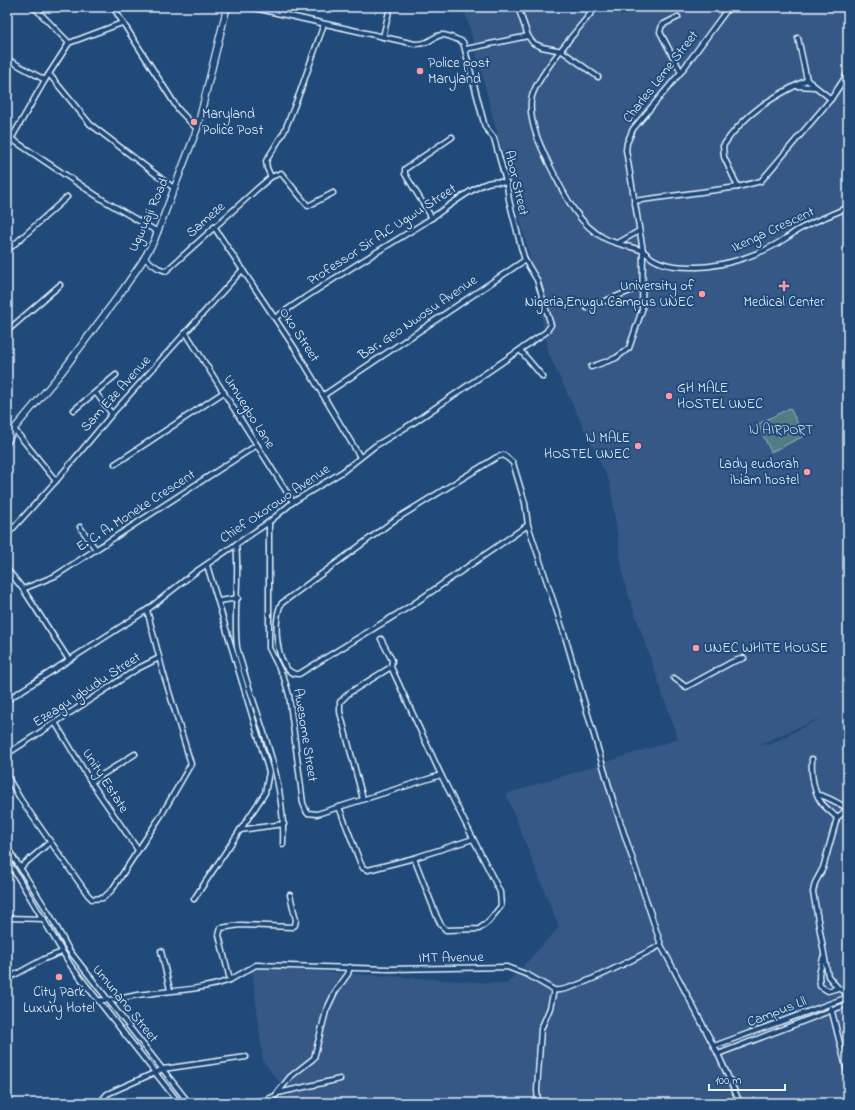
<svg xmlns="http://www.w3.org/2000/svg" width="855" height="1110" font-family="'Indie Flower',sans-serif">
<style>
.built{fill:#345887;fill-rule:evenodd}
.green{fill:#517c84;stroke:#9cb6be}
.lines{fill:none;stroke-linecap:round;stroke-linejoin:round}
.street-casing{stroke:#e8f1f8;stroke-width:7}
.secondary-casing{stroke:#e8f1f8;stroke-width:8}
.street{stroke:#1f4a7a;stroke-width:4}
.secondary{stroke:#1f4a7a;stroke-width:5.5}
.poi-dot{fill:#ff9aa2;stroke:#1f4a7a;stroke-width:1.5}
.labels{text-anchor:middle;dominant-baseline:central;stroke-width:4;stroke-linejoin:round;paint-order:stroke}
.poi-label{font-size:14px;fill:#e8f1f8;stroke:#1f4a7a;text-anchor:start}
.street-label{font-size:14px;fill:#e8f1f8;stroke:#1f4a7a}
.park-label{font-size:14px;fill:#d1dfe7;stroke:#1f4a7a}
</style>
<rect width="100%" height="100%" fill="#1f4a7a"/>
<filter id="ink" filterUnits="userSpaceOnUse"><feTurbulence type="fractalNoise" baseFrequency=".025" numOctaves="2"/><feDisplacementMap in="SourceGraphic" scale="8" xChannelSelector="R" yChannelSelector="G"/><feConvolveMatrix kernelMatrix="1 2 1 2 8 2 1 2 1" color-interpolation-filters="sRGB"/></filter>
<g filter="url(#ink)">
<!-- built -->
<path class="built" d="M464,7H848V1103H295L263,1061L252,967L507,984L559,927L506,794L678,739L624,582L610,483L549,355L530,257ZM823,717L769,745L760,744Z"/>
<!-- green -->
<polygon class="green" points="790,408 804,436 771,452 758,424"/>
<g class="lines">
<defs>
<g id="street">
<polyline points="34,7 69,43"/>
<polyline points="113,7 178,109 197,129"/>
<polyline points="518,7 528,36 533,43 542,47 562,51 598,77"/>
<path d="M596,7C581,26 533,79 531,101C529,123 540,145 549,164C563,191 576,223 604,238C615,244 629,246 641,250C646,252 649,257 653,259C666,267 683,267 698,267C726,266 763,254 786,238C790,236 794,232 798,230C814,221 832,215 848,207"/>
<polyline points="678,17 662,25 660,32 681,72"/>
<polyline points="383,37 390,7"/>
<polyline points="798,38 807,80 831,99"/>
<polyline points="466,49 528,36"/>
<polyline points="7,59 45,80"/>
<polyline points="49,74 90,124 175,189"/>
<polyline points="796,86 815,87"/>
<polyline points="7,136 103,200 158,232"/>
<polyline points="7,146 45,80 69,43 122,23"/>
<polyline points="271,177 267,168 266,161 284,132 300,92 324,24"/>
<path d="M738,187L724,157L723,146C744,114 773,96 807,80"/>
<polyline points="634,201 738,187 761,181 831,99 848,73"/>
<polyline points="432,218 405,174 405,169 452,137"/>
<polyline points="214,227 296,350 360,457"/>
<polyline points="618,243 639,231"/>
<polyline points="7,251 67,197"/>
<polyline points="144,258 158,268 166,271 258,188 271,177 281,173 308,206 333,193"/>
<polyline points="587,308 643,286"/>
<path d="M275,318C323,284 374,254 424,223C443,211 461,195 482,185C491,181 497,181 506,183"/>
<polyline points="7,331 60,285"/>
<polyline points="186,333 293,502"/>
<polyline points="520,350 543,377"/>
<polyline points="591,367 616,358 629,348 642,310 643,251 626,150 627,143 633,129 681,72 729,7"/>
<polyline points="96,393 112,414"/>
<polyline points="324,395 525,260"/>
<polyline points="74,410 116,375"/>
<polyline points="14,429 56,481"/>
<polyline points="115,464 224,392"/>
<polyline points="269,522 269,648 284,678 289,695 303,803 307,813 317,814 441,775"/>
<path d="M528,525L412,605L299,674C275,676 272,616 282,603L396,519L497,457L504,455L513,463L525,503L528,525L564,633L613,800L661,945L718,1054L740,1103"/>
<polyline points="80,527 95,548"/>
<polyline points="7,535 56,481 112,414 243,269"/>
<path d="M236,544C240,579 233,613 237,647C254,714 286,772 283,844"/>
<polyline points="7,569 23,589 69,660"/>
<polyline points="23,589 55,576 257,445"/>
<polyline points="219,601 238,598"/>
<polyline points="381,639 392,660 391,667 441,775 500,892 501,906 488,922 479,929 446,930 441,925 437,917 414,858"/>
<polyline points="674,678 686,687 732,662 744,658"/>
<path d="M7,700L147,610L194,573L269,522L293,502L342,472L375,446L413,423L546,332L551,325L537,280L525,260L521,247L509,200L507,185L494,138L485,127L463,42C457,40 448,34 441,35C431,37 431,44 415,44L250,7"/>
<polyline points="56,724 91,782 138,850"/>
<polyline points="7,754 137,669 159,658"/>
<path d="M812,759C811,772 813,791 821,802C825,808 832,812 837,818"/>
<polyline points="7,776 21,800 88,895 92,899 103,898 112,890 162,814 191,764 163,672 147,610"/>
<polyline points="91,782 135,754"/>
<path d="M818,795C826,795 838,804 848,808"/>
<polyline points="363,799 340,712 340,702 349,693 391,667"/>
<polyline points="339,807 360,862 363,868 368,870 414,858 473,839"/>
<polyline points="848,808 837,818 823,868 815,883 813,892 828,976 838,988 848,994"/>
<polyline points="240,830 284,824"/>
<polyline points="7,847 50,915 69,950 189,1103"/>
<polyline points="7,859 71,966 179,1103"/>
<polyline points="21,867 50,842"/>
<polyline points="194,899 265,793 269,772 207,565"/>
<polyline points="7,918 44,919"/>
<polyline points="161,951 170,990"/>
<polyline points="823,958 819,975 820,986 828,991 838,988"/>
<polyline points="7,979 44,959 62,952"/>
<path d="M230,980L256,965L389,969L507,967L528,975L554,990C570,994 643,954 661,945"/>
<path d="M98,1000C111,1002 125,997 138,995C166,991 204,990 230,980L219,935L221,928L240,925L292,927L295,925L296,920L290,895"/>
<polyline points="831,1008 848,1075"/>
<polyline points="714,1046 848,997"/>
<polyline points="718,1054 848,1004"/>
<polyline points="278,1093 340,1079"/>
<polyline points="103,1103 102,1100 107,1094 163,1069 246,1057"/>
<polyline points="243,1103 265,1100 275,1096 290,1077 314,1058 326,1011 335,992 348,974 350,967"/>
<polyline points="538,1103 537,1090 541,1029 550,1008 554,990"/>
</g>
<polyline id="secondary" points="7,442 14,429 61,373 122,291 142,262 154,241 197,129 227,7"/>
</defs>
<!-- street casing -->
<use href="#street" class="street-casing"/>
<!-- secondary casing -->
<use href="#secondary" class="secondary-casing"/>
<!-- street -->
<use href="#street" class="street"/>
<!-- secondary -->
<use href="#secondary" class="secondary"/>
</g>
</g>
<!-- markers -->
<g class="poi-dot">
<circle cx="420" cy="71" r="4"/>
<circle cx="194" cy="122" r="4"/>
<path d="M782 280h4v4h4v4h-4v4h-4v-4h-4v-4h4z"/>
<circle cx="702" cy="294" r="4"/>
<circle cx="669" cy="396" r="4"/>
<circle cx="638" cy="446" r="4"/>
<circle cx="807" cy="472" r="4"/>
<circle cx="696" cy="648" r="4"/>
<circle cx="59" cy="977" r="4"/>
</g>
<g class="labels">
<!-- poi labels -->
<g class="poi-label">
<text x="428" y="63">Police post<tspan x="428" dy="16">Maryland</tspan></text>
<text x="202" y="114">Maryland<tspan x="202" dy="16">Police Post</tspan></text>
<text x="694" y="286" text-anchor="end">University of<tspan x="694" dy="16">Nigeria,Enugu Campus UNEC</tspan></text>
<text x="784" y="302" text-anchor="middle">Medical Center</text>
<text x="677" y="388">GH MALE<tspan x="677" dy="16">HOSTEL UNEC</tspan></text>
<text x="630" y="438" text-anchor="end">IJ MALE<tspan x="630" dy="16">HOSTEL UNEC</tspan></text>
<text x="799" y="464" text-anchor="end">Lady eudorah<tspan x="799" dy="16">ibiam hostel</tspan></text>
<text x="704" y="648">UNEC WHITE HOUSE</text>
<text x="59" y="992" text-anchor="middle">City Park<tspan x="59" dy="16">Luxury Hotel</tspan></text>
</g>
<!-- street labels -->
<g class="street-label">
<text transform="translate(661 77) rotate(-52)">Charles Leme Street</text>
<text transform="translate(516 183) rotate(77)">Abor Street</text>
<text transform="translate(149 215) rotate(-66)">Ugwuaji Road</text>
<text transform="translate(206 220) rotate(-41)">Sameze</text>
<text transform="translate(773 230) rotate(-25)">Ikenga Crescent</text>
<text transform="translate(382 235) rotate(-33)">Professor Sir A.C Ugwu Street</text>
<text transform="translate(418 318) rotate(-34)">Bar. Geo Nwosu Avenue</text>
<text transform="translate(299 335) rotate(57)">Oko Street</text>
<text transform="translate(116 394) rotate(-48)">Sam Eze Avenue</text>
<text transform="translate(249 412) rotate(58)">Umuegbo Lane</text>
<text transform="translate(275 504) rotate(-34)">Chief Okorowo Avenue</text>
<text transform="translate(136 511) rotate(-33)">E. C. A. Moneke Crescent</text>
<text transform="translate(87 690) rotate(-33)">Ezeagu Igbudu Street</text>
<text transform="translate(305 735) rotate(81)">Awesome Street</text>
<text transform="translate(105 781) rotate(57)">Unity Estate</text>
<text transform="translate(451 958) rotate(-1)">IMT Avenue</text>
<text transform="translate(125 1004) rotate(51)">Umunano Street</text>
<text transform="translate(777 1012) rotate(-21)">Campus Lll</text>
</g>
<!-- park labels -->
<g class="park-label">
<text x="781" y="430">IJ AIRPORT</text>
</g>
</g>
<!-- margin -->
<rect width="855" height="1110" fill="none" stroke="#1f4a7a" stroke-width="24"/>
<rect x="12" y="12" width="831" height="1086" fill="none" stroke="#e8f1f8" stroke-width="1.5" filter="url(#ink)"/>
<!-- scale -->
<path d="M709 1084v6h76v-6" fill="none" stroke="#e8f1f8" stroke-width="2"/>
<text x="715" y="1084" font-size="12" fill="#e8f1f8" stroke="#1f4a7a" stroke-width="3" paint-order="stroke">100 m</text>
</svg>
